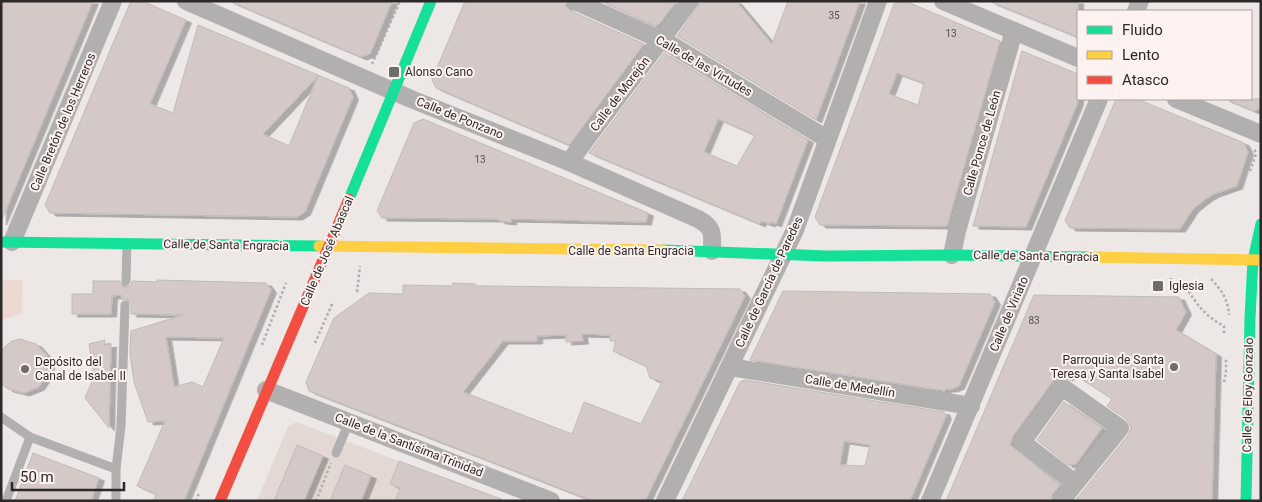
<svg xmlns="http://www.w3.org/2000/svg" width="1262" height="502" font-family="Roboto,sans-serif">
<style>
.built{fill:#e4d8d5}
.green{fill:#edd8d4}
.building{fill:#d4c9c7;stroke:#bfbbba;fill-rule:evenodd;filter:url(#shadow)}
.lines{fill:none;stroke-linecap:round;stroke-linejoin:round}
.path{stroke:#b1acab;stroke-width:2.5;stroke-dasharray:2.5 2.5;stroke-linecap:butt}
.lane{stroke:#b2afaf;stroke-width:9}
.street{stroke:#b2afaf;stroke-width:18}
.fast{stroke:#16e098;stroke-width:11}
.slow{stroke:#ffcf43;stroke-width:11}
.jam{stroke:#f24e42;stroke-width:11}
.poi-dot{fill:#706c6a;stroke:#fdf2f0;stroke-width:2}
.labels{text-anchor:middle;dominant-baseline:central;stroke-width:4;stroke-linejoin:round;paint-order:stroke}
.number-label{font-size:10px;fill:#575150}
.street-label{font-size:12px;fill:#2d2928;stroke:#fdf2f0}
.poi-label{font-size:12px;fill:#2d2928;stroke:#fdf2f0;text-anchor:start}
</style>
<defs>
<filter id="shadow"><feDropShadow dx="5.5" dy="3" stdDeviation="0" flood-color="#0004"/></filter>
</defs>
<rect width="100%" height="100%" fill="#ede7e6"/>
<!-- built -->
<polygon class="built" points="297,422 409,465 395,501 257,501 288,426"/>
<!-- green -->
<polygon class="green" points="1,280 23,280 22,314 1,320"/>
<!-- building -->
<g class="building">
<polygon points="1,1 93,1 1,222"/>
<path d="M134,1H142L186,20L150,104L173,113L198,25L349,88L353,97L305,212L297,217L50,213L45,205L130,3ZM318,76L289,146L263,134Z"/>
<polygon points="229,1 392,1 370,54 361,57"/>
<polygon points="465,1 564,1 566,7 571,11 644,44 569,145 436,88 432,80"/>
<polygon points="601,1 677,1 659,24 655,26"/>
<polygon points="700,1 736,1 772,44 788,1 860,1 816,120 677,36 698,7"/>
<path d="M899,1H905L1000,41L947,226L820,225L815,217L894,4ZM897,73L924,83L918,105L889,94Z"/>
<polygon points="1078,1 1078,37 991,2 991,1"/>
<polygon points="1022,51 1078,74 1078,102 1026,227 973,226"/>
<path d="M664,53L808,140L776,224L771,222L770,224L761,221L760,224L589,153ZM718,119L755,135L737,166L704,152Z"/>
<polygon points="1116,99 1137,99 1244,143 1248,152 1237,186 1214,194 1207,198 1193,209 1180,229 1070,228 1065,221"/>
<polygon points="1225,99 1261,99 1261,108 1254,111"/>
<polygon points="423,119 648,213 646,222 511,219 511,222 501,221 497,219 382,218 377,211 414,123"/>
<path d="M157,280L266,283L271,290L184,501H154L156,494L137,486L165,421L148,422L134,382L130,353L131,331L183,315L131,314V303L126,299L122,300L121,295L112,296L111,314H72V294H93V281H120L122,286L126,287L131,285L132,281L158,282ZM166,337L224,338L203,387L192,382L174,387Z"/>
<path d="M453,283L475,284L476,286H487L740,289L745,296L645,501H593L309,391L306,382L334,318L369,293L403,294V285L452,286ZM582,334L610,335V341H616L613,351L646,366L650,378L662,382L641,424L584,402L572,434L463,392L503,341H537V336L566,335V342L583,341Z"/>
<polygon points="783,291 990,294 995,302 959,386 952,389 946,389 945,391 750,360"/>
<polygon points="1034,295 1179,297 1186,312 1176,330 1216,354 1212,501 1075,501 1128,435 1131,427 1126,419 1107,406 1112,399 1072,373 1068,378 1063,376 1057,378 1053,381 1013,436 1010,445 1060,485 1052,495 1051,501 946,501"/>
<polygon points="20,339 36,344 47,356 49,365 48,373 39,387 24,393 8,389 1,384 1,350 12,341"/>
<polygon points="105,340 104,345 111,344 109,428 85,398 91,384 93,368 89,344"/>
<path d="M745,380L944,412L946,416L910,501H682L740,382ZM844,441L870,445L865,466L840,465Z"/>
<polygon points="1064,402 1102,428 1076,464 1068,465 1037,440"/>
<polygon points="297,445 323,456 304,501 274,501"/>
<polygon points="33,453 99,478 91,501 15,501"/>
<polygon points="399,461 501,499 500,501 395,501 400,488 390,484"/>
<polygon points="345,465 371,476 361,501 330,501"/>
</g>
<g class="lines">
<!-- path -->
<g class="path">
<polyline points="372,64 400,1"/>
<polyline points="1250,171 1256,154 1254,148"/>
<path d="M1171,278V288L1186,287C1197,305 1205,316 1224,326V333"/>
<path d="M1211,279C1222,290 1228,300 1229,315"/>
<polyline points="357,292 360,266"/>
<polyline points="315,343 333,302"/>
<polyline points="262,345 286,283"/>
<polyline points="1224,382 1226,372 1226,358"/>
<polyline points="196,501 199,493"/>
<polyline points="316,501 331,463"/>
</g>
<!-- lane -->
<g class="lane">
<polyline points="126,281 127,244"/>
<polyline points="1,417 30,437"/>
<polyline points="336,453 349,422"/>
<polyline points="6,501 30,437 116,469"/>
<polyline points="116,501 116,469 121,426 125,305"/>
</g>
<!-- street -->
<g class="street">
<path d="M186,1L411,99L569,162L698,219C715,228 712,235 712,251"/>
<polyline points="575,1 668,43 827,139"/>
<polyline points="943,1 1078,58"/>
<polyline points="1136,11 1140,1"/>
<polyline points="1176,99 1261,134"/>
<polyline points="569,162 690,1"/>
<polyline points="12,242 113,1"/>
<polyline points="952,255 957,231 1014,31"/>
<polyline points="730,367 971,406"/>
<polyline points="266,390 551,501"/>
<polyline points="665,501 795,230 878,1"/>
<polyline points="930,501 1099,99"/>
<polyline points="1061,501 1120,428 1062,387 1022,442 1075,483"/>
</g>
<!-- fast -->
<g class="fast">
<polyline points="349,199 431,1"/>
<polyline points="1,242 319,246"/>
<polyline points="663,250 827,256 952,255 1088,257"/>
<polyline points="1246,501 1250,318 1253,260 1261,224"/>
</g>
<!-- slow -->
<g class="slow">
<polyline points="319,246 663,250"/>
<polyline points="1088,257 1261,260"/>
</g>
<!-- jam -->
<polyline class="jam" points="220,501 349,199"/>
</g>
<!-- markers -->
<g class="poi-dot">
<rect x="388" y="66" width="12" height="12" rx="2.5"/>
<rect x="1152" y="280" width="12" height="12" rx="2.5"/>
<circle cx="1174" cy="367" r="5"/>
<circle cx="25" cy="369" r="5"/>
</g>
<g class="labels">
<!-- number labels -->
<g class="number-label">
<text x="834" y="15">35</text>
<text x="951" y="33">13</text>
<text x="480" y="159">13</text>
<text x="1034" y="320">83</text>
</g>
<!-- street labels -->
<g class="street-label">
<text transform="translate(704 66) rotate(30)">Calle de las Virtudes</text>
<text transform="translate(620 94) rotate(-53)">Calle de Morejón</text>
<text transform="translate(460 118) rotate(22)">Calle de Ponzano</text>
<text transform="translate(63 122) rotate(-67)">Calle Bretón de los Herreros</text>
<text transform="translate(982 143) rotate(-74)">Calle Ponce de León</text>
<text transform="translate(226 245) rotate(1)">Calle de Santa Engracia</text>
<text transform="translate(327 251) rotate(-67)">Calle de José Abascal</text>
<text x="631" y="251">Calle de Santa Engracia</text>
<text transform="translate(1036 256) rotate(1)">Calle de Santa Engracia</text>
<text transform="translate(769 282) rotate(-65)">Calle de García de Paredes</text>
<text transform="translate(1009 314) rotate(-67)">Calle de Viriato</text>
<text transform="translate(850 386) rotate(9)">Calle de Medellín</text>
<text transform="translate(1248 395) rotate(-89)">Calle de Eloy Gonzalo</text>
<text transform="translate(409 445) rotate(21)">Calle de la Santísima Trinidad</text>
</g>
<!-- poi labels -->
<g class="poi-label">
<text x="405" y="72">Alonso Cano</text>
<text x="1169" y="286">Iglesia</text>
<text x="1164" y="360" text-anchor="end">Parroquia de Santa<tspan x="1164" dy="14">Teresa y Santa Isabel</tspan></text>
<text x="35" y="362">Depósito del<tspan x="35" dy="14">Canal de Isabel II</tspan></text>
</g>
</g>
<!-- border -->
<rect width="1262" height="502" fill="none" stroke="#2d2928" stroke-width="5"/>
<!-- legend -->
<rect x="1077" y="10" width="175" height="90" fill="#fdf2f0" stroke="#aaa2a0"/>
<rect x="1087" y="26" width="25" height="8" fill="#16e098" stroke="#aaa2a0"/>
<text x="1122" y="35" font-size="15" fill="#2d2928">Fluido</text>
<rect x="1087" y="51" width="25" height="8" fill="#ffcf43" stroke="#aaa2a0"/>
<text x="1122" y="60" font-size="15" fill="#2d2928">Lento</text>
<rect x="1087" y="76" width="25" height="8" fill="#f24e42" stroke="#aaa2a0"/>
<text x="1122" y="85" font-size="15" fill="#2d2928">Atasco</text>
<!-- scale -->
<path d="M12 482v8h112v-8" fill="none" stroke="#2d2928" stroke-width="2.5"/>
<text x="20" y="482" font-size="15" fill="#2d2928" stroke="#fdf2f0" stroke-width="4" paint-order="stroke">50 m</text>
</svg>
